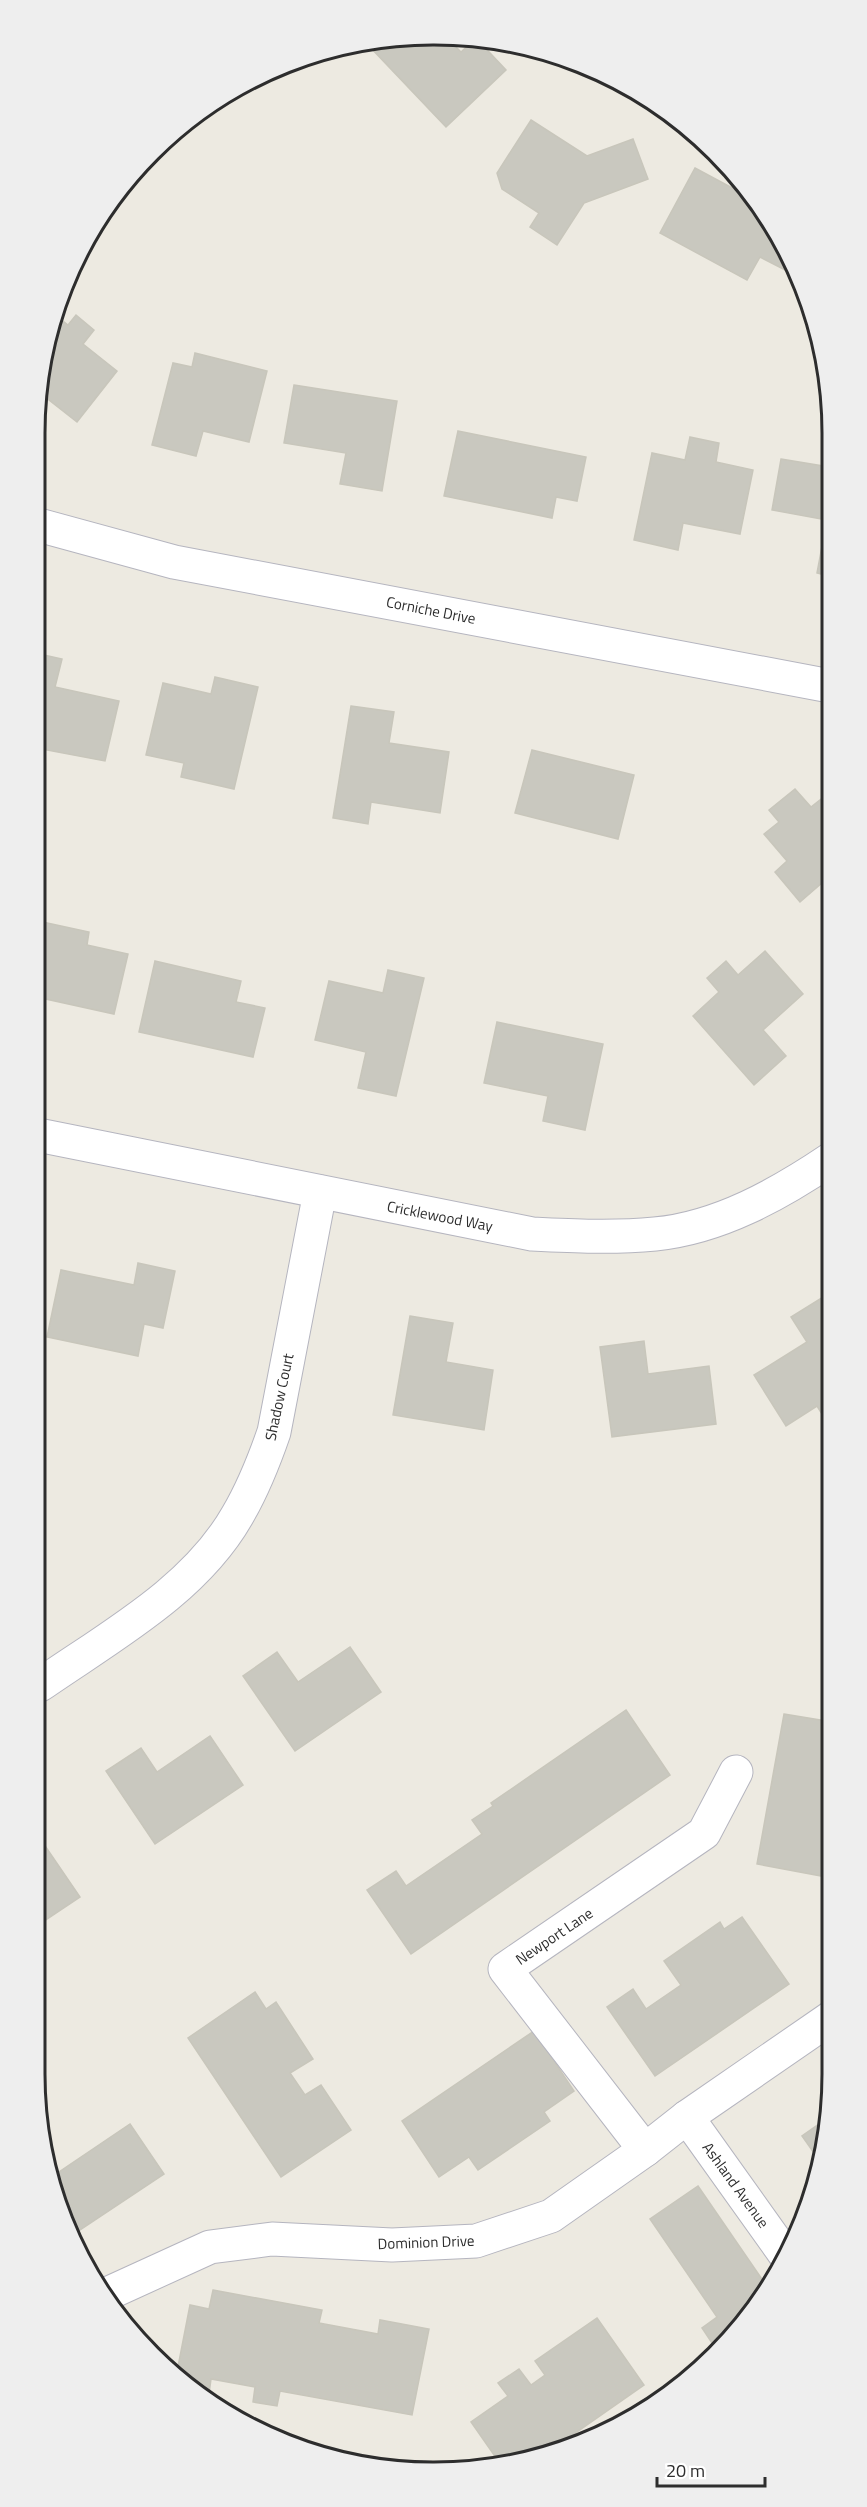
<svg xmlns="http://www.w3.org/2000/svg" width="867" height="2507" font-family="'Titillium Web',sans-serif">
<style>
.building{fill:#c9c8bf;stroke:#c8c6bb;stroke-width:1.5}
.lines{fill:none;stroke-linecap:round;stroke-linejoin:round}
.minor-casing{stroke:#b5b5bf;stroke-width:35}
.minor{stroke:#fff;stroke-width:33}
.labels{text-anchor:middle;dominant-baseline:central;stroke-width:5;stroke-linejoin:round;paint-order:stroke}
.street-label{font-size:15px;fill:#2d2d2d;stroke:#fff}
.rim{fill:none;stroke:#2d2d2d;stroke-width:3}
</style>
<rect width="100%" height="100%" fill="#edeae1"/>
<!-- building -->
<g class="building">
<polygon points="445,36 461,52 476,38 506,70 446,127 370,47 381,38"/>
<polygon points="531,120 587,156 633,139 648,179 584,203 557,245 530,227 539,213 502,189 497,173"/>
<polygon points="695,168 753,199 791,257 793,263 789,272 760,257 747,280 660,233"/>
<polygon points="54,314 68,325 76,315 94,330 83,344 117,371 77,422 40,393 48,331"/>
<polygon points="195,353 267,371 249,442 203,431 196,456 152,445 173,363 192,367"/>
<polygon points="294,385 397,401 382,491 340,484 346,453 284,443"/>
<polygon points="458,431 586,457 577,501 556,497 552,518 444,496"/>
<polygon points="690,437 719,443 716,462 753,470 740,534 683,523 678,550 634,540 652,453 685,460"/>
<polygon points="781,459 829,467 829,576 817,573 827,520 772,510"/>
<polygon points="35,653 62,659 55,687 119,701 105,761 36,748"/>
<polygon points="215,677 258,687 234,789 181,777 184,763 146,755 163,683 211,694"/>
<polygon points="351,706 394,712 389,743 449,752 440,813 371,802 368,824 333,818"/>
<polygon points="532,750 634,775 618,839 515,813"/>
<polygon points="795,789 811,807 830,792 830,876 800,902 775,872 787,861 764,834 779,822 769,810"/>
<polygon points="38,921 89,932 87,945 128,954 114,1014 41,998 37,1014"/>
<polygon points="765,951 803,994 763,1030 786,1056 754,1085 693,1016 719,992 707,978 726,961 738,975"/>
<polygon points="155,961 241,981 236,1002 265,1008 253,1057 139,1032"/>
<polygon points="388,970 424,978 396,1096 358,1088 366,1052 315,1040 329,981 383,993"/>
<polygon points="497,1022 603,1044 585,1130 543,1121 548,1096 484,1083"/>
<polygon points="138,1263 175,1271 163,1328 144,1324 138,1356 47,1337 61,1270 134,1285"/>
<polygon points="828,1294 831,1298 831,1424 829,1425 817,1406 786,1426 754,1375 807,1342 791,1317"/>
<polygon points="410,1316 453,1323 446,1362 493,1370 484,1430 393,1415"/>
<polygon points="644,1341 648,1374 709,1366 716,1424 612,1437 600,1347"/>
<polygon points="350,1647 381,1692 295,1751 243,1676 277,1652 298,1682"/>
<polygon points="626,1710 670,1775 411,1954 367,1890 396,1871 406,1886 482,1834 472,1820 493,1806 491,1803"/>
<polygon points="784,1714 832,1722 832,1878 757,1864"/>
<polygon points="210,1736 243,1785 155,1844 106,1771 141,1748 157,1772"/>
<polygon points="41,1840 80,1897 41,1923"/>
<polygon points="742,1917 789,1984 655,2076 607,2007 633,1989 646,2009 681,1985 664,1961 720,1922 724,1929"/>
<polygon points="255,1992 266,2009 276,2002 313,2059 290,2073 305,2095 321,2085 351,2130 281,2177 188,2038"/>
<polygon points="534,2031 574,2091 544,2112 550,2121 478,2170 469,2157 439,2177 402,2121"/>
<polygon points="826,2119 821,2163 802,2136"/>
<polygon points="130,2124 164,2174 71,2236 65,2226 50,2178"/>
<polygon points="698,2186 768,2288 718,2352 702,2328 717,2317 650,2219"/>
<polygon points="213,2290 322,2310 319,2323 378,2334 380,2320 429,2329 412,2415 280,2391 277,2406 253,2402 255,2387 211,2379 209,2394 191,2390 176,2377 190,2305 209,2309"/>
<polygon points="597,2318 644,2385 541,2457 501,2465 471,2422 508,2396 498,2383 519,2369 531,2385 545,2375 535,2361"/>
</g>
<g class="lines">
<defs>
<g id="minor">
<polyline points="35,524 174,562 830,686"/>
<path d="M38,1135L532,1234C573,1236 614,1238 655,1234C719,1228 779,1194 831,1159"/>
<path d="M40,1685C109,1637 194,1591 237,1516C253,1489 264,1461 274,1432L320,1192"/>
<polyline points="687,2117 784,2253"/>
<polyline points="645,2150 505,1969 704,1833 736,1772"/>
<polyline points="107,2294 210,2247 272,2239 392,2245 476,2241 551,2216 645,2150 687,2117 832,2017"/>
</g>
</defs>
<!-- minor casing -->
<use href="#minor" class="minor-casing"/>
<!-- minor -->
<use href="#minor" class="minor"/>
</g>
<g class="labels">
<!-- street labels -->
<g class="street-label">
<text transform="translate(431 610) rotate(11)">Corniche Drive</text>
<text transform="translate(440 1216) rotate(11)">Cricklewood Way</text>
<text transform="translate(279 1397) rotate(-78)">Shadow Court</text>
<text transform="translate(554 1936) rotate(-34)">Newport Lane</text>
<text transform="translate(736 2185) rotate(54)">Ashland Avenue</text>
<text transform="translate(426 2242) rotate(-2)">Dominion Drive</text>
</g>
</g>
<!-- crop -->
<path d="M0 0H867V2507H0ZM433 45H434A388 388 0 0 1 822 433V2074A388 388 0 0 1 434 2462H433A388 388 0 0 1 45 2074V433A388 388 0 0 1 433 45Z" fill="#eee" fill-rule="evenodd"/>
<path class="rim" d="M433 45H434A388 388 0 0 1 822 433V2074A388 388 0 0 1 434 2462H433A388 388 0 0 1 45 2074V433A388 388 0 0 1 433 45Z"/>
<!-- scale -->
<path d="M657 2477v9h108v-9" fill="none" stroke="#2d2d2d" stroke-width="3"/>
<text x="666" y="2477" font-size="18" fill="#2d2d2d" stroke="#ffffff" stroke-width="4.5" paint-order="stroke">20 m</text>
</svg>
